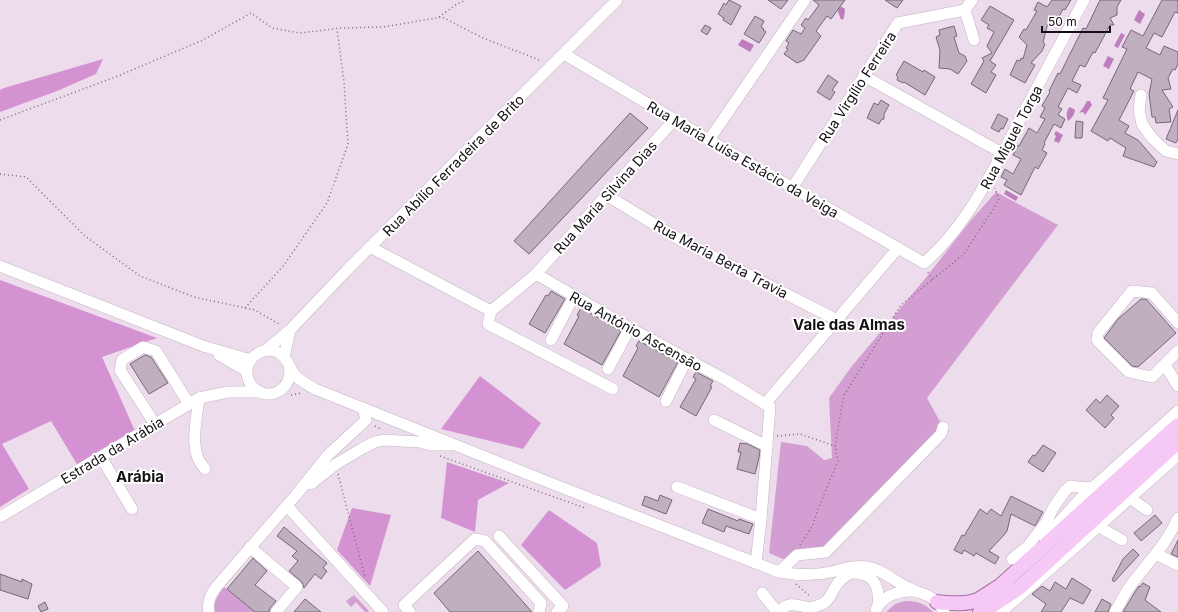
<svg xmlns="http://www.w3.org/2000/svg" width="1178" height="612" font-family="Inter,sans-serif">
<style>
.green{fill:#d39ed2}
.forest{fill:#d492d3}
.water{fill:#be7ebd}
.building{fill:#c0b0bf;stroke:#766876}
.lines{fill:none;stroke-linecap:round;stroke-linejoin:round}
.minor-casing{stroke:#c4b4c3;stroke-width:12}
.major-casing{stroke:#a370a2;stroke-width:16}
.path{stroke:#796e78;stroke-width:1.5;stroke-dasharray:1 3;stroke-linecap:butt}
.minor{stroke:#fff;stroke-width:11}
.major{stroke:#f5c8f5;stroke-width:14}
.labels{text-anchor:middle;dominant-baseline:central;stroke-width:4;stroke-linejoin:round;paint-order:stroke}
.street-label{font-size:14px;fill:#151015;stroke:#fff}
.neighbourhood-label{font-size:15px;font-weight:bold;fill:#151015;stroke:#fff}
</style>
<rect width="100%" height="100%" fill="#eddcec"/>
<!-- green -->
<g class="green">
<polygon points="996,192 1058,225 927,398 943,427 826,552 790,562 769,553 781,442 807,446 824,460 832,458 829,398 852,366 924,280 972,219"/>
<path d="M224,587L227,589L255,612H214C214,600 217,597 224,587Z"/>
<polygon points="354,595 368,610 369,612 365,612 356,602 351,607 346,601"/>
<path d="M905,601C916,601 925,603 933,612H886L895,604Z"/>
</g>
<!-- forest -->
<g class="forest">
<polygon points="103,59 96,74 57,91 0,112 0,90 4,88"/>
<polygon points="0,280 157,338 102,357 135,431 78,466 51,421 2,444 29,489 0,507"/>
<polygon points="480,376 541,423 523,449 441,429"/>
<polygon points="447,462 509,483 478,500 475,532 441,518"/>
<polygon points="352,508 391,515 370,586 337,550"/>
<polygon points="549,510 597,543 601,566 565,590 521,545"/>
</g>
<!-- water -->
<g class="water">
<path d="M840,7H842L845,9L844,18L842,20L840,18V16C838,13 837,10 840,7Z"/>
<polygon points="1139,10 1145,14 1140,24 1134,20"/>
<polygon points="1121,33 1125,35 1118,48 1114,46"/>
<polygon points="742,39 754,45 750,52 738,45"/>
<polygon points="1108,56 1114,59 1109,69 1103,66"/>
<polygon points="1087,101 1090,101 1092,105 1085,115 1083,112 1079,113 1083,108"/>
<path d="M1070,107L1075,110C1075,114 1071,119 1068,121C1066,117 1066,110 1070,107Z"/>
<polygon points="1056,131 1063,135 1059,143 1054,141 1056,136 1054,134"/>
<polygon points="1006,190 1018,197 1016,201 1004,194"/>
</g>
<!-- building -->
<g class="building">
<polygon points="729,0 741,6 731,25 723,20 724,18 718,14 724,3 726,5"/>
<polygon points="768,0 788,0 781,9"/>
<polygon points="813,0 845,0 831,19 827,16 816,31 821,36 804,60 797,63 784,54 788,49 786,48 789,43 786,41 793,30 801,34 805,28 801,25 806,18 808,20 819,5"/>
<polygon points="885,0 903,0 897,8"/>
<polygon points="1052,0 1071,0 1065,10 1063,9 1054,26 1048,23 1043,42 1045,44 1042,51 1031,63 1035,65 1025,83 1010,75 1017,60 1020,61 1021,58 1023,59 1027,45 1019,37 1024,29 1026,30 1037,11 1034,10 1038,2 1047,7"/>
<polygon points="1100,0 1121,0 1117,7 1117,15 1110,18 1114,25 1110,25 1095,53 1093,52 1085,67 1080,65 1072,81 1081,85 1077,93 1068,88 1058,107 1062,109 1058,115 1065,119 1061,128 1054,124 1044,143 1045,144 1042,150 1047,153 1038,169 1035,167 1021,195 1004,185 1007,180 1001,177 1005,169 1013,174 1021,159 1013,155 1018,145 1019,146 1029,128 1037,133 1045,119 1040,117 1045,108 1042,106 1050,92 1049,91 1058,73 1060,74 1083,28 1086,29"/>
<polygon points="1162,0 1178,0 1178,13 1175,12 1162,37 1154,33 1146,48 1160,55 1164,46 1178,52 1178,64 1175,70 1173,69 1168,78 1171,89 1162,90 1173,107 1169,109 1171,122 1156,123 1155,117 1152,117 1149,94 1152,79 1138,72 1130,89 1134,91 1119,120 1129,126 1125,133 1138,140 1157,162 1154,167 1123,156 1126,148 1110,138 1108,141 1091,131 1108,100 1103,98 1127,49 1122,47 1131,30 1143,36"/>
<polygon points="990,6 1014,20 990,61 996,65 991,72 996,75 986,93 971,84 984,61 982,58 992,53 987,46 994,32 987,28 989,25 981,20"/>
<polygon points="755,16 764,21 761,27 764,29 763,30 766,32 759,43 744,34"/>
<polygon points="705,25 711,28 707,35 701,31"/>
<polygon points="954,26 957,36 954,37 959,53 965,56 967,61 958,74 950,69 939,68 940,50 936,37 940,35 939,30"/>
<polygon points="904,61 923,72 924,70 935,77 925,95 904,82 903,83 897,80 898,77 896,75"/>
<polygon points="828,75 838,82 832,90 835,92 830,100 817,92"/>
<polygon points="881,100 889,105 884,114 884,119 881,120 879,124 867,118 874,103 878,105"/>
<polygon points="1178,110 1178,139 1176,143 1166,139"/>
<polygon points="630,113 648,128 529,254 514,241"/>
<polygon points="998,114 1008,119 1003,129 1001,128 999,132 991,128"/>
<polygon points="1076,121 1083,122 1082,138 1075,138"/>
<polygon points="551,291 565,299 545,333 529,324 546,295 548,296"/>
<polygon points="1141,299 1146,299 1176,333 1138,367 1132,366 1104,338 1118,319"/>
<polygon points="581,308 621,331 602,365 564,344 579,316 577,315"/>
<polygon points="639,341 678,362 659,397 623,376 638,348 636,346"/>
<polygon points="145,355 151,357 168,383 149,394 130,364"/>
<polygon points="696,372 713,381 710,386 712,387 696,416 680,407 696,379 693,377"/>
<polygon points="1107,395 1119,406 1111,415 1114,418 1105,428 1086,410 1096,399 1100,403"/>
<polygon points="740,443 748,444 760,450 759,458 755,474 737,469 741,452 738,452"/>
<polygon points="1043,445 1056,453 1043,472 1028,462 1033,455 1035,456"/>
<polygon points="660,495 672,500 666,514 642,505 645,496 658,501"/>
<polygon points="1011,496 1043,512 1035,526 1011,514 1007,531 1004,535 989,551 999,557 995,564 976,553 974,556 964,550 962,554 954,550 962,535 964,536 980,509 987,514 991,509 1001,516"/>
<polygon points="708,509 738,521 739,519 753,524 749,534 726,526 724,532 702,523"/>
<polygon points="1155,515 1162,523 1141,541 1134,533"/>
<polygon points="284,527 327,563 323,568 327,571 321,579 315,574 304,588 302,582 289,571 298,561 292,556 297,551 277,536"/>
<polygon points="1178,540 1178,557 1171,554"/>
<polygon points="1133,549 1139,555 1114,582 1112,580 1123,559"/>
<polygon points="478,551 532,612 450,612 434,593"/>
<polygon points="253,558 267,571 255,585 276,601 270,608 269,612 255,612 227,589"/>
<polygon points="0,574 22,582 22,579 32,584 28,599 0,590"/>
<polygon points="1072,578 1091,590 1083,604 1070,598 1061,612 1041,612 1046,604 1032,594 1042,586 1050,591 1055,582 1066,589"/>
<polygon points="1143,583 1150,587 1145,600 1161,612 1123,612 1135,592 1139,586 1140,587"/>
<polygon points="305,599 321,612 294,612"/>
<polygon points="1102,599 1111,604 1108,612 1095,612"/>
<polygon points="45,602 48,609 41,612 38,606"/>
</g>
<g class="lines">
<defs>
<g id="minor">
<polyline points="965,10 974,40"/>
<path d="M564,54L709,140L924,263C965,228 989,178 1014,131C1037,87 1060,44 1084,0"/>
<polyline points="864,76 1002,153"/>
<polyline points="1141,95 1139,110 1142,124 1152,138 1166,151 1178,154"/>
<polyline points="709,140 805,0"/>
<polyline points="792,188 898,23 965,10 972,0"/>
<polyline points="606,195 677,238 837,320"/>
<polyline points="370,247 491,311 536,274 630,328 726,380 770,407 761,519 756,563"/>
<polyline points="0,266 203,346 251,360"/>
<polyline points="536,274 674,120"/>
<polyline points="491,311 488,324 613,389"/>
<polyline points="1178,323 1152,293 1132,291 1098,333 1097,340 1129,372 1152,377 1178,351"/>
<polyline points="551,340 574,296"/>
<polyline points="266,350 290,330 347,270 617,0"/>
<polyline points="219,355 247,371"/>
<polyline points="284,357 290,330"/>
<path d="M289,365C295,389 267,405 251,385C248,380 246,374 247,368C251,352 271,344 283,356C289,362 290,369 295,375C300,381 308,385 315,389L553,484L779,572C796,575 814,576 831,572C843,569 854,565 867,567C883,569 897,584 913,590C915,592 919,592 921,593C931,596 940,603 944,612"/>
<polyline points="1165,365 1178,386"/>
<polyline points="608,369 630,328"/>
<path d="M199,398C197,415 191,442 198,458C199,462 203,466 205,469"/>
<polyline points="666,401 687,359"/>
<polyline points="765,404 898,248"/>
<polyline points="714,420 767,446"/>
<polyline points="155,424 120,370 122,360 143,347 156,351 189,404"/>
<polyline points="101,457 132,509"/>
<polyline points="311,484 336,464 363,448 375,442 383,440 420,442 430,445 450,445"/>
<polyline points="677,487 761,519"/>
<polyline points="1130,498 1147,510"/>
<polyline points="287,506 383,612"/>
<polyline points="0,517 199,398 228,392 260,392"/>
<polyline points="1099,527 1122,540"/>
<polyline points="499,536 563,606 557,612"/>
<polyline points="1045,539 1051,531 1081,498 1178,411"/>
<polyline points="250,547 297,587 276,612"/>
<polyline points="1156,554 1178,565"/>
<polyline points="1012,559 1028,546 1047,521 1053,508 1065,491 1070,486 1086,488 1093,487"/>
<polyline points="779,572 797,555 826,552 941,434 943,427"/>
<path d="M850,573C873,572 880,584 878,606"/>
<polyline points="762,593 775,609 779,612"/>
<path d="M876,609C884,595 898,591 913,591"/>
<path d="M209,612C207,601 211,594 217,586L296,495L328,455L366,420L363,408"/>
<polyline points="410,612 404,605 475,539 485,541 541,603 539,612"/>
<path d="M779,612C793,596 803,612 817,606C831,602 830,593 838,583C841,579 846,576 850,573"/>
<polyline points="1001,612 1083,540 1178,455"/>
<path d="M1115,612C1120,603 1125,593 1131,585C1147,563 1167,544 1178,518"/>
</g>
<g id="major">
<path d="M937,602C950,603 965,605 978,600C985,596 993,590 1000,586L1178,425"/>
<polyline points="980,612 995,604 1019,588 1178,442"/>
</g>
</defs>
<!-- minor casing -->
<use href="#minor" class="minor-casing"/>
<!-- major casing -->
<use href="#major" class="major-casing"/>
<!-- path -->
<g class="path">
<polyline points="439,17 457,4 466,0"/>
<polyline points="0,120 118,76 203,40 251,13 272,28 300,33 341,28 383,27 442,17 483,38 542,61"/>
<polyline points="0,174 26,177 85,236 140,276 194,297 255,310 281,325"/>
<polyline points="928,272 932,280"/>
<polyline points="245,308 284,265 327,203 348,144 344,82 337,29"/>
<polyline points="291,395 301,393"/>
<polyline points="375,426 382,430"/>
<polyline points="777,436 800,434 835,446 844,395 901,305 964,254 999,200 995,188"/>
<polyline points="440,456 585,508"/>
<polyline points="338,474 365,577"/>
<polyline points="800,545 813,525 818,509 838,461 835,446"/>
<polyline points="796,584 811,597"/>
</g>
<!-- minor -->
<use href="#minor" class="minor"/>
<!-- major -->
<use href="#major" class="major"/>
</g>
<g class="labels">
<!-- street labels -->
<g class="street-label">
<text transform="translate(857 87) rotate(-57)">Rua Virgílio Ferreira</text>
<text transform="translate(1011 137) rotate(-62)">Rua Miguel Torga</text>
<text transform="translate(743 159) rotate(30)">Rua Maria Luísa Estácio da Veiga</text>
<text transform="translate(453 165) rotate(-45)">Rua Abílio Ferradeira de Brito</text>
<text transform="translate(605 197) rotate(-48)">Rua Maria Silvina Dias</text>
<text transform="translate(721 259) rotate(28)">Rua Maria Berta Travia</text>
<text transform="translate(636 331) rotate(29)">Rua António Ascensão</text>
<text transform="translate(112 450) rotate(-31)">Estrada da Arábia</text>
</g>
<!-- neighbourhood labels -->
<g class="neighbourhood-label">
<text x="849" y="324">Vale das Almas</text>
<text x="140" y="476">Arábia</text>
</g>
</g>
<!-- scale -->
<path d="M1042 26v6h68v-6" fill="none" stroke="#151015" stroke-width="2"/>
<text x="1048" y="26" font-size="12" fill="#151015" stroke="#ffffff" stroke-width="3" paint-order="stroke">50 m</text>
</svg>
